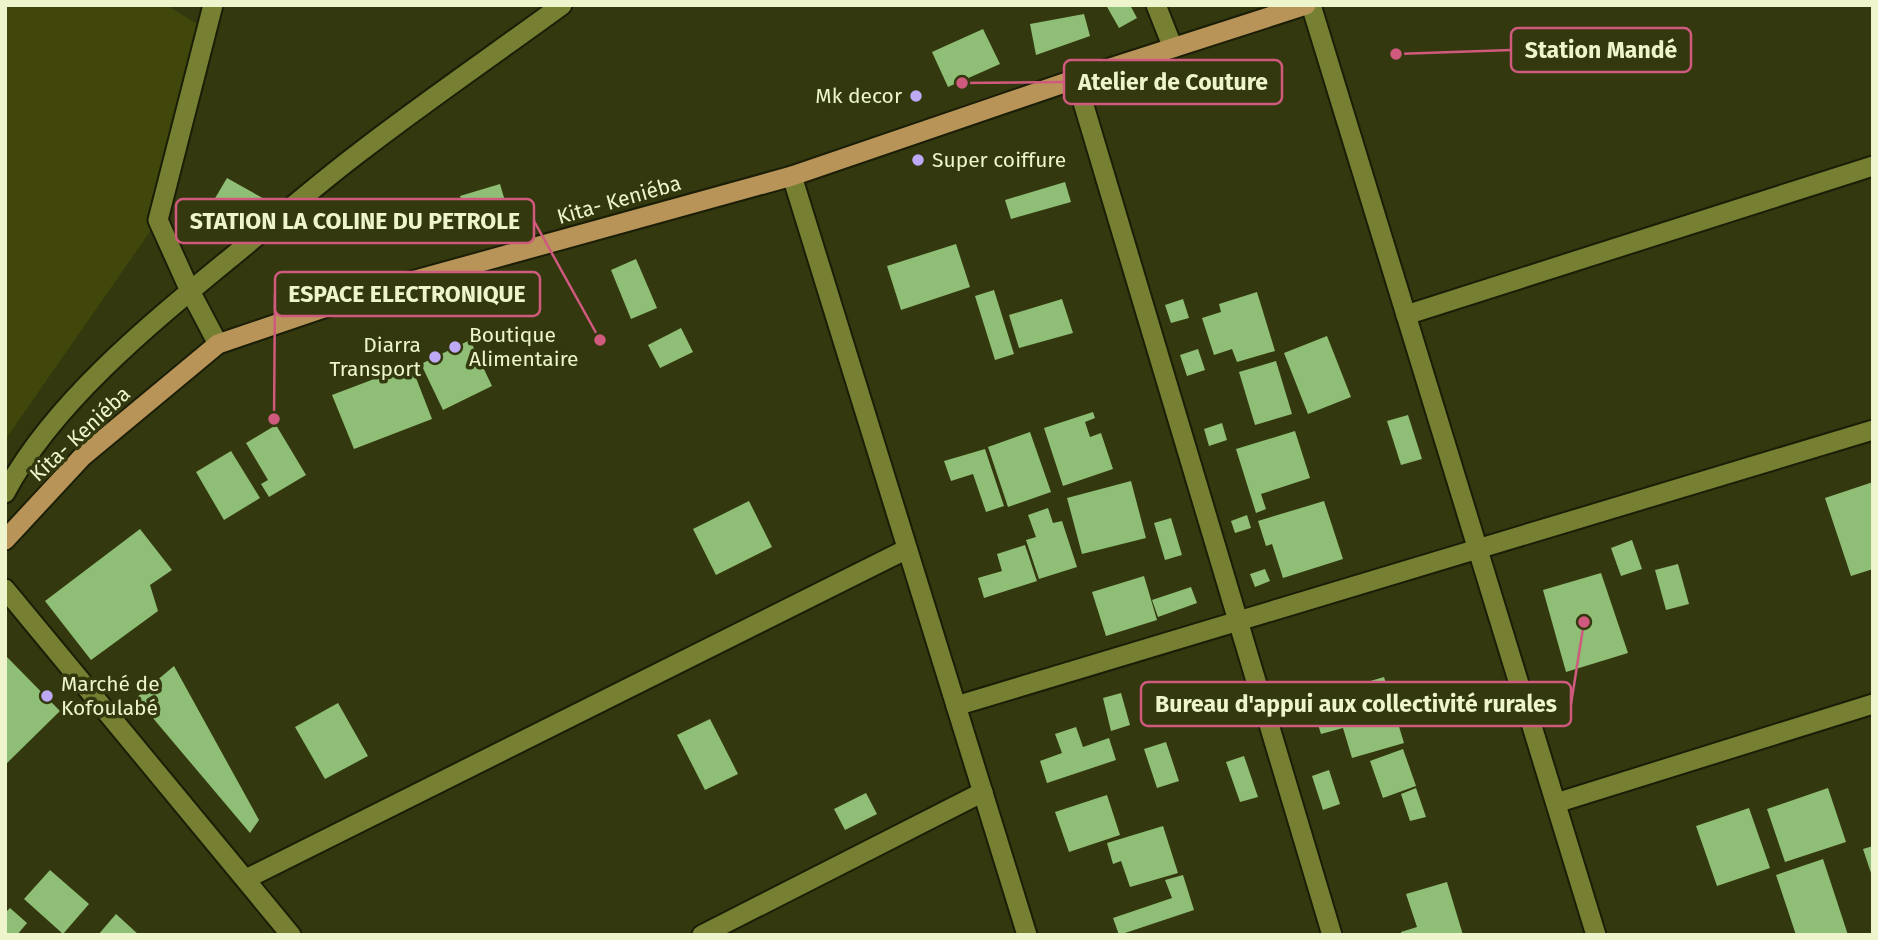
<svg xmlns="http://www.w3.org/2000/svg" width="1878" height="940" font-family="'Fira Sans',sans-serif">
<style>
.green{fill:#41470b}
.building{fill:#8fbf76}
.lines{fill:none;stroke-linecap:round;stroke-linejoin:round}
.minor-casing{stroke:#1b1e06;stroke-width:23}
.tertiary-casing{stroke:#1b1e06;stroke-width:23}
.primary-casing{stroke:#1b1e06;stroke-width:23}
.minor{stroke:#778032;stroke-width:19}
.tertiary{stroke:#778032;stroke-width:19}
.primary{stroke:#b89459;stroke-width:19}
.poi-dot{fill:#bda9f5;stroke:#33380e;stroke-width:2.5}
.labels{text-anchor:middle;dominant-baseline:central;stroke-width:7;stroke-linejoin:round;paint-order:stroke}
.poi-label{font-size:21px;fill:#eef5cd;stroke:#33380e;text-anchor:start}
.street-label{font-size:21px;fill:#eef5cd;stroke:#33380e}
.leader{fill:none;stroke:#cf5a7d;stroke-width:2.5}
.callout-dot{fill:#cf5a7d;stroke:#33380e;stroke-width:2.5}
.callout{fill:#33380e;stroke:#cf5a7d;stroke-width:2.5}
.callout-label{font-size:23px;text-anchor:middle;font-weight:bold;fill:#eef5cd}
</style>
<rect width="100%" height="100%" fill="#33380e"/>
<!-- green -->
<polygon class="green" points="5,5 166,5 207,30 158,220 5,440"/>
<!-- building -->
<g class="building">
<polygon points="1106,5 1130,5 1137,18 1119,28"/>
<polygon points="1084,14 1090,36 1036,55 1030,24"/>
<polygon points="983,29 1000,64 948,87 932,52"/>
<polygon points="227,178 275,205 263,227 214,200"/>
<polygon points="1065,182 1071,202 1011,219 1005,200"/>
<polygon points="500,184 507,208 468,220 460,196"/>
<polygon points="956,244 970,287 901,310 887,266"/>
<polygon points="636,259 657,308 631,319 611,270"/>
<polygon points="994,290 1014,354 995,360 975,296"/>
<polygon points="1257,292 1275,351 1237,362 1232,349 1214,355 1202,318 1221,312 1219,304"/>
<polygon points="1062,299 1073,333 1019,348 1009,315"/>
<polygon points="1183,299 1189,318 1171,323 1165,305"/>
<polygon points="681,328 693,352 660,368 648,345"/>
<polygon points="1327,336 1351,397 1308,414 1284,353"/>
<polygon points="470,340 492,386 443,410 421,364"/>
<polygon points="1198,349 1205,370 1187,376 1180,355"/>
<polygon points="1276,361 1292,414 1255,425 1239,372"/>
<polygon points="411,365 432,419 354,449 332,395"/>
<polygon points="1093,412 1095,418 1085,422 1090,437 1101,433 1113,469 1063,486 1044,428"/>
<polygon points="1408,415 1422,459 1401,465 1387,421"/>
<polygon points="1222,423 1227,440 1209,446 1204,429"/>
<polygon points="276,425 306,475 269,497 261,484 268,480 246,443"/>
<polygon points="1295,431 1310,478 1261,494 1266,509 1256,513 1236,449"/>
<polygon points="1030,432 1051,492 1008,507 988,447"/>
<polygon points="985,449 1004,506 986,512 973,474 951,481 944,461"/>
<polygon points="231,451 260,498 224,520 196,472"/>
<polygon points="1131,481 1146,538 1082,554 1067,498"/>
<polygon points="1873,482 1873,569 1851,576 1825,498"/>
<polygon points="749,501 772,547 716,575 693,529"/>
<polygon points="1324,501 1343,559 1283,578 1272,544 1266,546 1258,521"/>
<polygon points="1048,508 1053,523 1062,521 1077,567 1039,579 1026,540 1036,537 1028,515"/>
<polygon points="1247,515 1251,528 1235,533 1231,521"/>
<polygon points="1171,518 1182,555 1165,560 1154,523"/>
<polygon points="140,529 172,570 150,585 158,611 91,660 45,601"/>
<polygon points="1632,540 1642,569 1621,576 1611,548"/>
<polygon points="1025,545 1037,581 984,598 978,578 1002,571 997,554"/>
<polygon points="1678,564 1689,604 1666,610 1655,570"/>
<polygon points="1265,569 1270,581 1255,587 1250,574"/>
<polygon points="1601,573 1628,653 1566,672 1543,590"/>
<polygon points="1144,576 1157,620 1106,636 1092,592"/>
<polygon points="1191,587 1197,603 1158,617 1152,600"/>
<polygon points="5,655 60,711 5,765"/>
<polygon points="174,666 259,820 250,833 136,698"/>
<polygon points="1384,677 1404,743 1352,758 1343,728 1321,734 1310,699"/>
<polygon points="1121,693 1130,725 1111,731 1103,698"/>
<polygon points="338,703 368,756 325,779 295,727"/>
<polygon points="710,719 738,774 705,790 677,735"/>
<polygon points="1076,727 1083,747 1109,738 1116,760 1047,783 1040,761 1062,753 1055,734"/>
<polygon points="1166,742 1179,781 1157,788 1144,749"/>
<polygon points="1403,749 1416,786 1383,798 1370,761"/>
<polygon points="1244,756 1258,797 1240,802 1226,762"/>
<polygon points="1329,770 1340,804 1323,810 1312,776"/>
<polygon points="1416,788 1426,817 1410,821 1401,794"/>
<polygon points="1828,788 1846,842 1785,862 1767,809"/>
<polygon points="866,793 877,814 845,830 834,809"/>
<polygon points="1107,795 1120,835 1069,852 1055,812"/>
<polygon points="1749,808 1770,868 1717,886 1696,826"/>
<polygon points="1163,826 1178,873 1130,887 1121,861 1113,864 1107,843"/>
<polygon points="1873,846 1873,876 1872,876 1863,849"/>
<polygon points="1823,859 1848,935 1796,935 1776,875"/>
<polygon points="50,870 89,904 63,934 24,899"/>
<polygon points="1183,875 1194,910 1119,935 1113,918 1172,898 1165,880"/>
<polygon points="1447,882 1463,935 1402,935 1401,932 1417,927 1406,894"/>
<polygon points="10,908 27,923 17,935 5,935 5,913"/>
<polygon points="116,914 139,935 98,935"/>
</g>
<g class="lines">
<defs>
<g id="minor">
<polyline points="213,5 158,220 190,291 218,344"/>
<polyline points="1156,5 1173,48"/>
<polyline points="1311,5 1596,935"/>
<polyline points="1076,79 1332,935"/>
<polyline points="792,176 1027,935"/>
<polyline points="1406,315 1873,166"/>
<polyline points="5,589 291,935"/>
<polyline points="956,706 1873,430"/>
<polyline points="1556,803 1873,704"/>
<polyline points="246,879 907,549"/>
<polyline points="702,935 983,792"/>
</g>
<path id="tertiary" d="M5,493C53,403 150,324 228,260C272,224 315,186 360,152C426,101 495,54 562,5"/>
<polyline id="primary" points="5,540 82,457 218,344 365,294 792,176 1076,79 1306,5"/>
</defs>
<!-- minor casing -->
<use href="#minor" class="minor-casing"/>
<!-- tertiary casing -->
<use href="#tertiary" class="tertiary-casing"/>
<!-- primary casing -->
<use href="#primary" class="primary-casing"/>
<!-- minor -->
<use href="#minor" class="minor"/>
<!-- tertiary -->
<use href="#tertiary" class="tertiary"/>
<!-- primary -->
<use href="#primary" class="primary"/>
</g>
<!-- markers -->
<g class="poi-dot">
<circle cx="916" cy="96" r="7"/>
<circle cx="918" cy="160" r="7"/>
<circle cx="455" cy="347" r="7"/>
<circle cx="435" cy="357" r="7"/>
<circle cx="47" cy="696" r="7"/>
</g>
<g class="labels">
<!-- poi labels -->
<g class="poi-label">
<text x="902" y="96" text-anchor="end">Mk decor</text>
<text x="932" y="160">Super coiffure</text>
<text x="469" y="335">Boutique<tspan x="469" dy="24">Alimentaire</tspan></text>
<text x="421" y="345" text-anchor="end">Diarra<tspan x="421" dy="24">Transport</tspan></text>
<text x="61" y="684">Marché de<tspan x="61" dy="24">Kofoulabé</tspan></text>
</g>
<!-- street labels -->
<g class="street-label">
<text transform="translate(619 200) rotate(-16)">Kita- Keniéba</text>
<text transform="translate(80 434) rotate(-43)">Kita- Keniéba</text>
</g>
</g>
<!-- callouts -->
<path class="leader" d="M1396 54L1511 50M962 83L1064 82M600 340L534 221M274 419L275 294M1584 622L1571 704"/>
<g class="callout-dot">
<circle cx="1396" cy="54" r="7"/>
<circle cx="962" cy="83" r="7"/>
<circle cx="600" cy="340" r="7"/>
<circle cx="274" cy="419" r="7"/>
<circle cx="1584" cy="622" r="7"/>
</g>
<g class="callout">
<rect x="1511" y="28" width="180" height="44" rx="7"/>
<rect x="1064" y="60" width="218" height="44" rx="7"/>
<rect x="176" y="199" width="358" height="44" rx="7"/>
<rect x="275" y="272" width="265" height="44" rx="7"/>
<rect x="1141" y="682" width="430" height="44" rx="7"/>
</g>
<g class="callout-label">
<text x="1601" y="58">Station Mandé</text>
<text x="1173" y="90">Atelier de Couture</text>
<text x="355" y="229">STATION LA COLINE DU PETROLE</text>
<text x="407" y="302">ESPACE ELECTRONIQUE</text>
<text x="1356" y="712">Bureau d'appui aux collectivité rurales</text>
</g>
<!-- border -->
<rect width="1878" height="940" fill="none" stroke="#eef5cd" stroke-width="14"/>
</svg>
